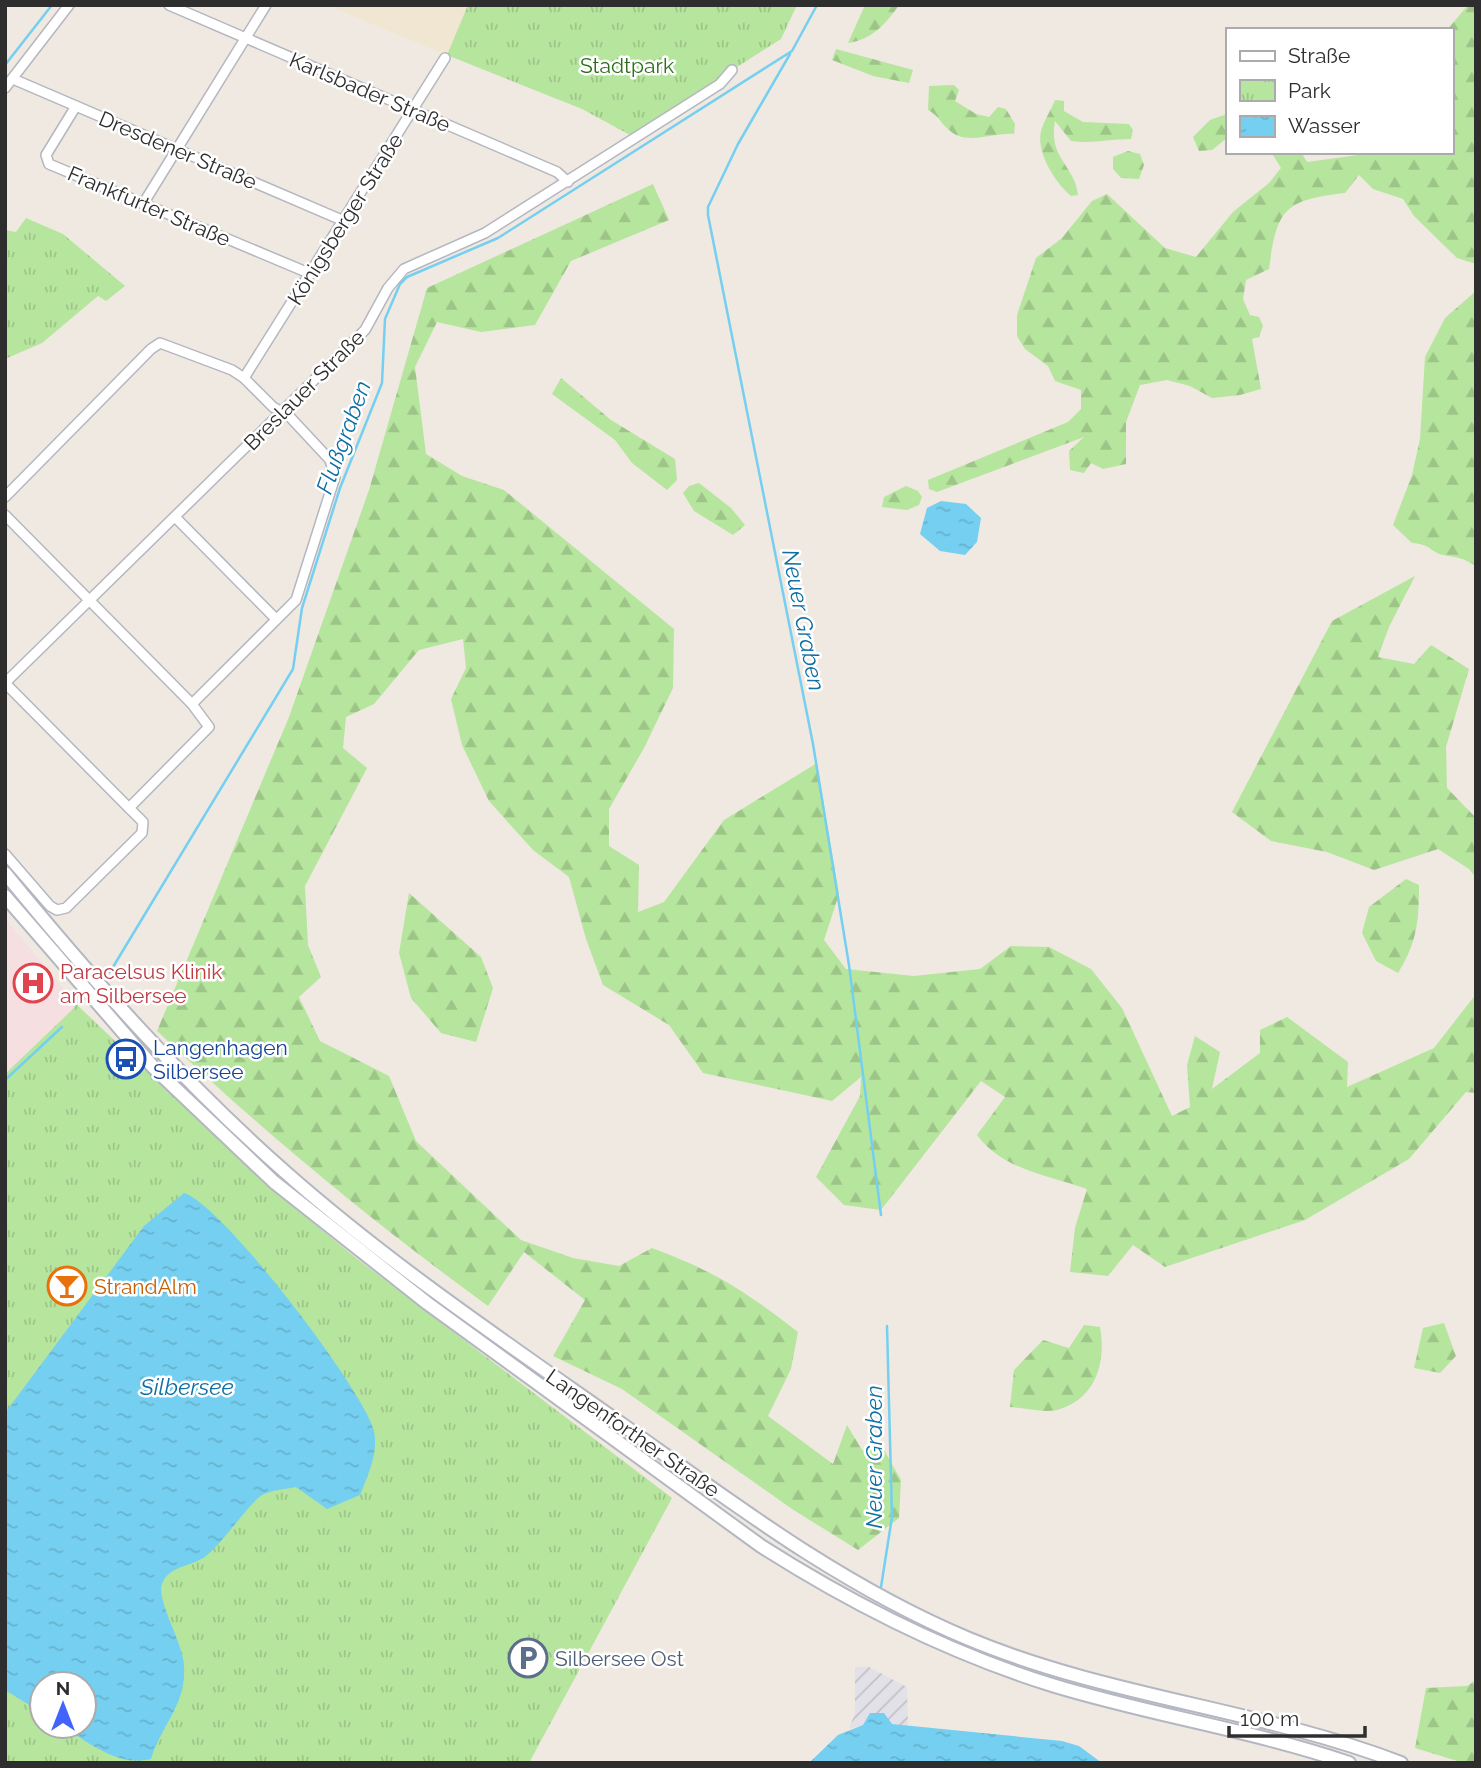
<svg xmlns="http://www.w3.org/2000/svg" width="1481" height="1768" font-family="Raleway,sans-serif">
<style>
.industrial{fill:url(#industrial-furrows)}
.education{fill:#f0e6d1}
.medical{fill:#f5dfe0}
.forest{fill:url(#forest-firs)}
.park{fill:url(#park-tufts);fill-rule:evenodd}
.water{fill:url(#water-ripples)}
.lines{fill:none;stroke-linecap:round;stroke-linejoin:round}
.stream{stroke:#75cff0;stroke-width:2.5}
.street-casing{stroke:#b4b7c1;stroke-width:12}
.secondary-casing{stroke:#b4b7c1;stroke-width:16}
.street{stroke:#fff;stroke-width:9}
.secondary{stroke:#fff;stroke-width:12}
.labels{text-anchor:middle;dominant-baseline:central;stroke-width:5;stroke-linejoin:round;paint-order:stroke}
.park-label{font-size:21px;fill:#2c6e1b;stroke:#fff}
.street-label{font-size:21px;fill:#2e2e2e;stroke:#fff}
.health-label{font-size:21px;fill:#be3a42;stroke:#fff;text-anchor:start}
.transit-label{font-size:21px;fill:#164399;stroke:#fff;text-anchor:start}
.food-label{font-size:21px;fill:#c56008;stroke:#fff;text-anchor:start}
.service-label{font-size:21px;fill:#4e5e75;stroke:#fff;text-anchor:start}
.water-label{font-size:23px;font-style:italic;fill:#0d6fa3;stroke:#fff}
</style>
<defs>
<pattern id="industrial-furrows" width="10" height="10" patternUnits="userSpaceOnUse" patternTransform="scale(1.75)"><rect width="10" height="10" fill="#e3e1e8"/><path d="M-1 1l2-2M0 10L10 0M9 11l2-2" fill="none" stroke="#c3c1c7"/></pattern>
<pattern id="forest-firs" width="22" height="20" patternUnits="userSpaceOnUse" patternTransform="scale(1.75)"><rect width="22" height="20" fill="#b6e59e"/><path d="M5 1l3.5 6h-7zM16 11l3.5 6h-7z" fill="#9dc588"/></pattern>
<pattern id="park-tufts" width="24" height="20" patternUnits="userSpaceOnUse" patternTransform="scale(1.75)"><rect width="24" height="20" fill="#b6e59e"/><path d="M3 7l-1-3M5 7V3M7 7l1-3M15 17l-1-3M17 17v-4M19 17l1-3" fill="none" stroke="#9dc588"/></pattern>
<pattern id="water-ripples" width="26" height="14" patternUnits="userSpaceOnUse" patternTransform="scale(1.75)"><rect width="26" height="14" fill="#75cff0"/><path d="M2 4q2-2 4 0t4 0M15 11q2-2 4 0t4 0" fill="none" stroke="#66b2ce"/></pattern>
</defs>
<rect width="100%" height="100%" fill="#efe9e1"/>
<!-- industrial -->
<polygon class="industrial" points="855,1667 869,1667 907,1687 908,1726 863,1725 849,1729 855,1713"/>
<!-- education -->
<polygon class="education" points="327,5 468,5 447,55"/>
<!-- medical -->
<polygon class="medical" points="5,919 75,1003 75,1007 5,1074"/>
<!-- forest -->
<g class="forest">
<path d="M865,5H899C886,24 871,40 848,43Z"/>
<path d="M1468,5H1476V264L1457,258L1414,216L1403,199L1373,189L1359,175L1345,193C1284,200 1277,209 1269,269L1246,280L1243,299L1250,315L1259,317L1263,326L1259,337L1252,339L1261,389L1240,395L1212,398L1190,386L1167,380L1140,385L1126,422V464L1103,469L1091,463L1084,473L1070,470L1069,451L1084,437L937,492L929,489L928,480L1068,422L1081,409V390L1055,381L1048,366L1025,349L1017,336V315L1036,258L1062,238L1092,201L1107,194L1165,248L1196,257L1233,212L1269,183L1281,168L1271,152H1301L1307,162L1358,155L1361,152H1451V30H1447Z"/>
<polygon points="836,49 913,70 909,83 873,76 832,60"/>
<path d="M954,85L959,90L955,101L976,114L989,117L998,107L1006,109L1015,124L1014,134C993,132 965,147 948,129C939,121 940,117 928,110L929,86Z"/>
<path d="M1055,100L1064,101V111L1083,122L1129,124L1133,130L1131,139C1109,139 1091,144 1071,141L1055,121C1048,159 1075,165 1078,195L1071,196C1055,182 1036,153 1041,131C1044,121 1051,110 1055,100Z"/>
<polygon points="1227,114 1227,138 1212,150 1199,151 1193,137 1210,120"/>
<polygon points="1128,151 1140,154 1144,165 1139,179 1121,178 1113,169 1113,157"/>
<path d="M653,184L669,220L571,261L535,325L481,332L437,322L415,367L426,454L462,476L504,490L674,629L673,688L644,748L609,809V846L639,865L638,912L664,902L724,820L817,763L839,894L824,940L846,969L914,976L980,969L1011,946L1049,947L1091,969L1122,1008L1172,1116L1190,1107L1187,1065L1195,1036L1220,1052L1212,1089L1260,1053V1030L1287,1017L1348,1062L1347,1087L1434,1048L1476,994V1093L1466,1092L1409,1159L1305,1220L1165,1267L1133,1245L1108,1276L1070,1272L1075,1228L1087,1189C1047,1175 1003,1170 977,1135L1005,1097L981,1081L881,1210L844,1205L816,1177L860,1096L861,1077L832,1101L703,1073L669,1025L603,985L586,939L569,877L533,850L489,801L462,745L451,699L466,668L463,639L419,650L374,704L346,717L343,748L367,768L305,886L308,945L321,977L299,997L320,1041L389,1076L416,1141L521,1240L573,1258L619,1266L652,1248C714,1271 745,1291 798,1332L791,1369L768,1416L833,1464L847,1425L862,1450H884L901,1480L899,1518L858,1550L792,1509L622,1389L553,1356L585,1300L524,1252L488,1306C370,1220 262,1131 157,1031L289,717L369,490L427,288Z"/>
<path d="M1476,291V566C1461,557 1459,558 1443,555C1430,552 1431,544 1412,543L1393,525L1412,475L1420,439L1425,357L1445,318Z"/>
<polygon points="561,378 611,420 675,459 677,480 667,490 632,463 615,440 552,394"/>
<polygon points="699,483 731,508 745,525 733,535 694,511 683,493 689,486"/>
<polygon points="906,486 918,491 922,497 919,505 907,510 882,507 884,497"/>
<polygon points="1415,576 1389,627 1378,657 1414,664 1431,645 1469,669 1446,747 1447,788 1476,818 1476,878 1469,869 1438,849 1374,870 1327,852 1271,841 1232,812 1332,621"/>
<path d="M1406,879L1419,885C1419,921 1417,942 1398,973L1376,961L1362,933L1369,907Z"/>
<polygon points="409,893 481,957 493,988 476,1042 441,1033 411,998 399,953"/>
<polygon points="1444,1323 1456,1356 1440,1373 1414,1368 1423,1328"/>
<path d="M1084,1325L1100,1327C1106,1361 1097,1397 1060,1409C1047,1414 1024,1408 1010,1407L1014,1370L1043,1340L1069,1348Z"/>
<polygon points="1476,1680 1476,1763 1464,1763 1415,1748 1426,1688 1467,1686"/>
</g>
<!-- park -->
<g class="park">
<polygon points="468,5 797,5 781,39 630,135 582,109 447,55"/>
<polygon points="26,218 63,234 125,286 106,301 98,296 42,343 5,359 5,230 16,232"/>
<path d="M75,1003L268,1186L356,1258L672,1498L529,1763H5V1074L74,1008ZM42,1684H84V1726H42Z"/>
</g>
<!-- water -->
<g class="water">
<polygon points="941,501 966,504 981,518 977,542 965,555 940,551 920,534 927,508"/>
<path d="M184,1193C222,1204 361,1387 373,1428C380,1450 368,1475 360,1495L327,1509L296,1487C286,1489 273,1490 264,1494C251,1500 223,1543 206,1556C192,1567 169,1565 162,1584C156,1600 183,1643 184,1665C187,1704 162,1724 151,1759C118,1767 89,1743 62,1726H84V1684H42V1713L5,1690V1413L144,1226Z"/>
<polygon points="870,1713 884,1713 892,1724 1062,1741 1079,1746 1102,1763 809,1763 838,1735 863,1725"/>
</g>
<g class="lines">
<!-- stream -->
<g class="stream">
<polyline points="790,54 738,144 708,207 708,215 813,744 849,965 881,1215"/>
<polyline points="5,65 52,5"/>
<polyline points="110,972 293,669 302,608 340,488 382,383 385,319 400,284 407,277 498,238 792,51 817,5"/>
<polyline points="5,1080 62,1027"/>
<polyline points="881,1587 892,1517 887,1326"/>
</g>
<defs>
<g id="street">
<polyline points="169,5 557,172 568,182"/>
<polyline points="13,79 344,221"/>
<polyline points="5,88 69,5"/>
<polyline points="76,106 46,155 49,164 311,274"/>
<polyline points="143,204 266,5"/>
<polyline points="244,378 445,58"/>
<polyline points="5,497 151,349 160,343 232,370 244,378 273,407 289,416 330,460 335,477 296,600 192,704"/>
<polyline points="5,515 192,704 209,727 129,808 143,822 142,833 66,908 57,910 50,906 5,854"/>
<polyline points="175,517 276,619"/>
<polyline points="5,683 365,330 388,288 404,269 485,233 720,84 732,70"/>
<polyline points="5,683 129,808"/>
</g>
<g id="secondary">
<path d="M5,873C91,978 182,1081 284,1171C389,1264 508,1344 623,1425C734,1504 842,1586 969,1639C1108,1697 1260,1709 1401,1763"/>
<path d="M5,896L154,1068L274,1182L427,1303L761,1546C852,1604 949,1653 1052,1685C1150,1715 1252,1730 1349,1763"/>
</g>
</defs>
<!-- street casing -->
<use href="#street" class="street-casing"/>
<!-- secondary casing -->
<use href="#secondary" class="secondary-casing"/>
<!-- street -->
<use href="#street" class="street"/>
<!-- secondary -->
<use href="#secondary" class="secondary"/>
</g>
<!-- icons -->
<defs>
<symbol id="hospital-ring" viewBox="-11 -11 22 22"><circle r="9.5" fill="#fff" stroke="#e0444e" stroke-width="1.5"/><path d="M-5-5h3v3.5h4V-5h3V5h-3V1.5h-4V5h-3Z" fill="#e0444e"/></symbol>
<symbol id="bus-ring" viewBox="-11 -11 22 22"><circle r="9.5" fill="#fff" stroke="#1a4fb4" stroke-width="1.5"/><path d="M-5-6H5V4H4V6H2V4H-2V6H-4V4H-5ZM-3.5-4V0h7V-4ZM-3.5 1.2v1.5H-2V1.2ZM2 1.2v1.5H3.5V1.2Z" fill="#1a4fb4"/></symbol>
<symbol id="bar-ring" viewBox="-11 -11 22 22"><circle r="9.5" fill="#fff" stroke="#e8710a" stroke-width="1.5"/><path d="M-6-5H6L.8 .8V4.5H3.5V6h-7V4.5H-.8V.8Z" fill="#e8710a"/></symbol>
<symbol id="parking-ring" viewBox="-11 -11 22 22"><circle r="9.5" fill="#fff" stroke="#5c6f8a" stroke-width="1.5"/><path d="M-3.5-5.5H1a3.5 3.5 0 0 1 0 7H-1V5.5H-3.5ZM-1-3.4V-.6H.8a1.4 1.4 0 0 0 0-2.8Z" fill="#5c6f8a"/></symbol>
</defs>
<g fill-rule="evenodd">
<use href="#hospital-ring" x="11" y="961" width="44" height="44"/>
<use href="#bus-ring" x="104" y="1037" width="44" height="44"/>
<use href="#bar-ring" x="45" y="1264" width="44" height="44"/>
<use href="#parking-ring" x="506" y="1636" width="44" height="44"/>
</g>
<g class="labels">
<!-- park labels -->
<g class="park-label">
<text x="627" y="65">Stadtpark</text>
</g>
<!-- street labels -->
<g class="street-label">
<text transform="translate(370 92) rotate(23)">Karlsbader Straße</text>
<text transform="translate(178 150) rotate(23)">Dresdener Straße</text>
<text transform="translate(149 206) rotate(23)">Frankfurter Straße</text>
<text transform="translate(345 219) rotate(-58)">Königsberger Straße</text>
<text transform="translate(304 390) rotate(-45)">Breslauer Straße</text>
<text transform="translate(633 1433) rotate(35)">Langenforther Straße</text>
</g>
<!-- health labels -->
<g class="health-label">
<text x="60" y="971">Paracelsus Klinik<tspan x="60" dy="24">am Silbersee</tspan></text>
</g>
<!-- transit labels -->
<g class="transit-label">
<text x="153" y="1047">Langenhagen<tspan x="153" dy="24">Silbersee</tspan></text>
</g>
<!-- food labels -->
<g class="food-label">
<text x="94" y="1286">StrandAlm</text>
</g>
<!-- service labels -->
<g class="service-label">
<text x="555" y="1658">Silbersee Ost</text>
</g>
<!-- water labels -->
<g class="water-label">
<text transform="translate(343 437) rotate(-70)">Flußgraben</text>
<text transform="translate(804 620) rotate(79)">Neuer Graben</text>
<text x="187" y="1386">Silbersee</text>
<text transform="translate(873 1457) rotate(-90)">Neuer Graben</text>
</g>
</g>
<!-- border -->
<rect width="1481" height="1768" fill="none" stroke="#2e2e2e" stroke-width="14"/>
<!-- legend -->
<rect x="1226" y="28" width="228" height="126" fill="#ffffff" stroke="#ababab" stroke-width="2"/>
<rect x="1240" y="51" width="35" height="10" fill="#ffffff" stroke="#ababab" stroke-width="2"/>
<text x="1288" y="63" font-size="21" fill="#2e2e2e">Straße</text>
<rect x="1240" y="80" width="35" height="21" fill="url(#park-tufts)" stroke="#ababab" stroke-width="2"/>
<text x="1288" y="98" font-size="21" fill="#2e2e2e">Park</text>
<rect x="1240" y="116" width="35" height="21" fill="url(#water-ripples)" stroke="#ababab" stroke-width="2"/>
<text x="1288" y="133" font-size="21" fill="#2e2e2e">Wasser</text>
<!-- north arrow -->
<g transform="translate(63 1705)"><circle r="33" fill="#ffffff" stroke="#ababab" stroke-width="2"/>
<path d="M0-5L12 26L0 18L-12 26Z" fill="#4264fb"/>
<text y="-10" font-size="19" font-weight="bold" text-anchor="middle" fill="#2e2e2e">N</text>
</g>
<!-- scale -->
<path d="M1229 1726v10h136v-10" fill="none" stroke="#2e2e2e" stroke-width="3.5"/>
<text x="1240" y="1726" font-size="21" fill="#2e2e2e" stroke="#ffffff" stroke-width="5" paint-order="stroke">100 m</text>
</svg>
